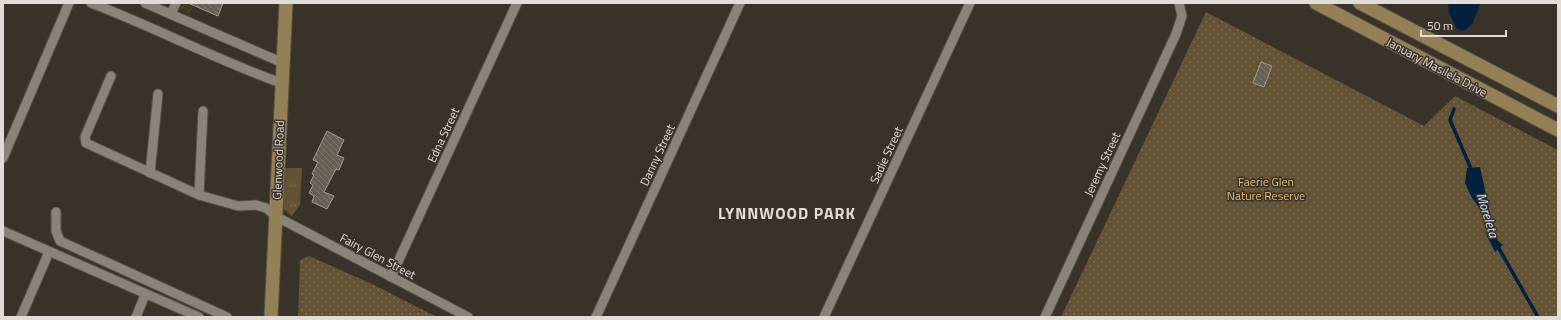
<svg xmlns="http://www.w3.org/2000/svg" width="1561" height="320" font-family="'Titillium Web',sans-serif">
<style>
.industrial{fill:url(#industrial-furrows)}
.grass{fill:url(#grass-tufts)}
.park{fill:url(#park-dots)}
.water{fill:#01213f}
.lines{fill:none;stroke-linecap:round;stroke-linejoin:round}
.stream{stroke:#01213f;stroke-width:3.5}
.building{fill:url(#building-back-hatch);stroke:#a29b8e}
.street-casing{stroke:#565147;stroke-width:11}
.secondary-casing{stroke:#565147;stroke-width:15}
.street{stroke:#8a8377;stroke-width:9}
.secondary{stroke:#948055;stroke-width:13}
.labels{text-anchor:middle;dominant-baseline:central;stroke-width:3;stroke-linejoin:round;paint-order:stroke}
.street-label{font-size:12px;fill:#e1ddd6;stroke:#383228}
.park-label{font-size:12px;fill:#e5bc79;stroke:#383228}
.water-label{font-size:13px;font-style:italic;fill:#cfe5fc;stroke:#383228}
.district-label{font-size:16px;font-weight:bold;letter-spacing:1px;fill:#e1ddd6;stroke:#383228}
</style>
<defs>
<pattern id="industrial-furrows" width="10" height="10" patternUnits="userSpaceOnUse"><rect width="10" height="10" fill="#413727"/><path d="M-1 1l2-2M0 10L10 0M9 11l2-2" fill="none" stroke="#5c5446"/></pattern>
<pattern id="grass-tufts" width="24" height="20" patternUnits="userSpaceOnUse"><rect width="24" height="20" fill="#645235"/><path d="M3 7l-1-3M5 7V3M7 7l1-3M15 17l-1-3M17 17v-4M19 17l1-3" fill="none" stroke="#7a6a52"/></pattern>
<pattern id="park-dots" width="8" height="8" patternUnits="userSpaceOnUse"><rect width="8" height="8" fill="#645235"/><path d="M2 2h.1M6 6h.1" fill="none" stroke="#7a6a52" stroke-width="1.8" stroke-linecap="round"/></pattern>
<pattern id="building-back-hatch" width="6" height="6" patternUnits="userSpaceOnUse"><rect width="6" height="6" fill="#665f53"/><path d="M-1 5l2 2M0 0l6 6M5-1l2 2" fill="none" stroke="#7c766b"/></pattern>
</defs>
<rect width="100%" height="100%" fill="#383228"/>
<!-- industrial -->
<polygon class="industrial" points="182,3 194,3 190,14 179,9"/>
<!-- grass -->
<polygon class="grass" points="278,168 302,168 300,205 292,216 283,209 276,207"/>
<!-- park -->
<g class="park">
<polygon points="1206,12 1424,126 1455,96 1558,150 1558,317 1061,317"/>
<polygon points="309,256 372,284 437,317 298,317 300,260"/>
</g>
<!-- water -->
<g class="water">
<polygon points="1448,3 1481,3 1472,24 1464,31 1457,29 1449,13"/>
<polygon points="1480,167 1494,231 1498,241 1503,245 1495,252 1487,236 1483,213 1472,198 1465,183 1467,168"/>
</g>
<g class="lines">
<!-- stream -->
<g class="stream">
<polyline points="1454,109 1450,120 1472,171"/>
<polyline points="1497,245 1538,317"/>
</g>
</g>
<!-- building -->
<g class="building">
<polygon points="188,3 223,3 218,16"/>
<polygon points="1261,62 1272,66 1264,87 1253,83"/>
<polygon points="327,131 344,140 337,155 344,158 339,170 336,169 324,192 334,196 327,209 312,202 314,196 309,193 313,185 310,183 314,175 312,174 318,162 313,160"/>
</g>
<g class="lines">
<defs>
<g id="street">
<path d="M91,3C155,27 216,60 281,83"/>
<polyline points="145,3 283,63"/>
<polyline points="171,14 176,3"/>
<polyline points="111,76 85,137 86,143 199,195 238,206 256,205 266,208 277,217 468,317"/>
<polyline points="3,158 69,3"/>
<polyline points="150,173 158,94"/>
<polyline points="199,195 203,111"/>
<polyline points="56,212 56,231 60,241 227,317"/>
<polyline points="3,231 199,317"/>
<polyline points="391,277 517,3"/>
<polyline points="21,317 49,252"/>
<polyline points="136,317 145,295"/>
<polyline points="596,317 740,3"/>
<polyline points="824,317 970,3"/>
<polyline points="1045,317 1176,34 1182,16 1179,3"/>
</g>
<g id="secondary">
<polyline points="1316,3 1558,130"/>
<polyline points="1360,3 1558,106"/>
<polyline points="271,317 286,3"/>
</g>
</defs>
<!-- street casing -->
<use href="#street" class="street-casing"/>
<!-- secondary casing -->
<use href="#secondary" class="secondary-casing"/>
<!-- street -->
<use href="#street" class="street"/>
<!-- secondary -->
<use href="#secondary" class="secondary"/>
</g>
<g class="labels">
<!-- street labels -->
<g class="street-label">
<text transform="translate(1437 67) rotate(28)">January Masilela Drive</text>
<text transform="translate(443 135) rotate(-65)">Edna Street</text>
<text transform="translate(657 155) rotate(-65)">Danny Street</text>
<text transform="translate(886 155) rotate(-65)">Sadie Street</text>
<text transform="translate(278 160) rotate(-88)">Glenwood Road</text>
<text transform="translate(1102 164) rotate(-65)">Jeremy Street</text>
<text transform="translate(378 256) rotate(28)">Fairy Glen Street</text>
</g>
<!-- park labels -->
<g class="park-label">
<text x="1266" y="181">Faerie Glen<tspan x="1266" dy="14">Nature Reserve</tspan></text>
</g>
<!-- water labels -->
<g class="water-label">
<text transform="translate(1488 215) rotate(73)">Moreleta</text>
</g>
<!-- district labels -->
<g class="district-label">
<text x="787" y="213">LYNNWOOD PARK</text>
</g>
</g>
<!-- border -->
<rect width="1561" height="320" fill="none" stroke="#e1ddd6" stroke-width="8"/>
<!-- scale -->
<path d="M1421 30v6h85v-6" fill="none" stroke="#e1ddd6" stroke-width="2"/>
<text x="1427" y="30" font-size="12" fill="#e1ddd6" stroke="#383228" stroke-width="3" paint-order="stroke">50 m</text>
</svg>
